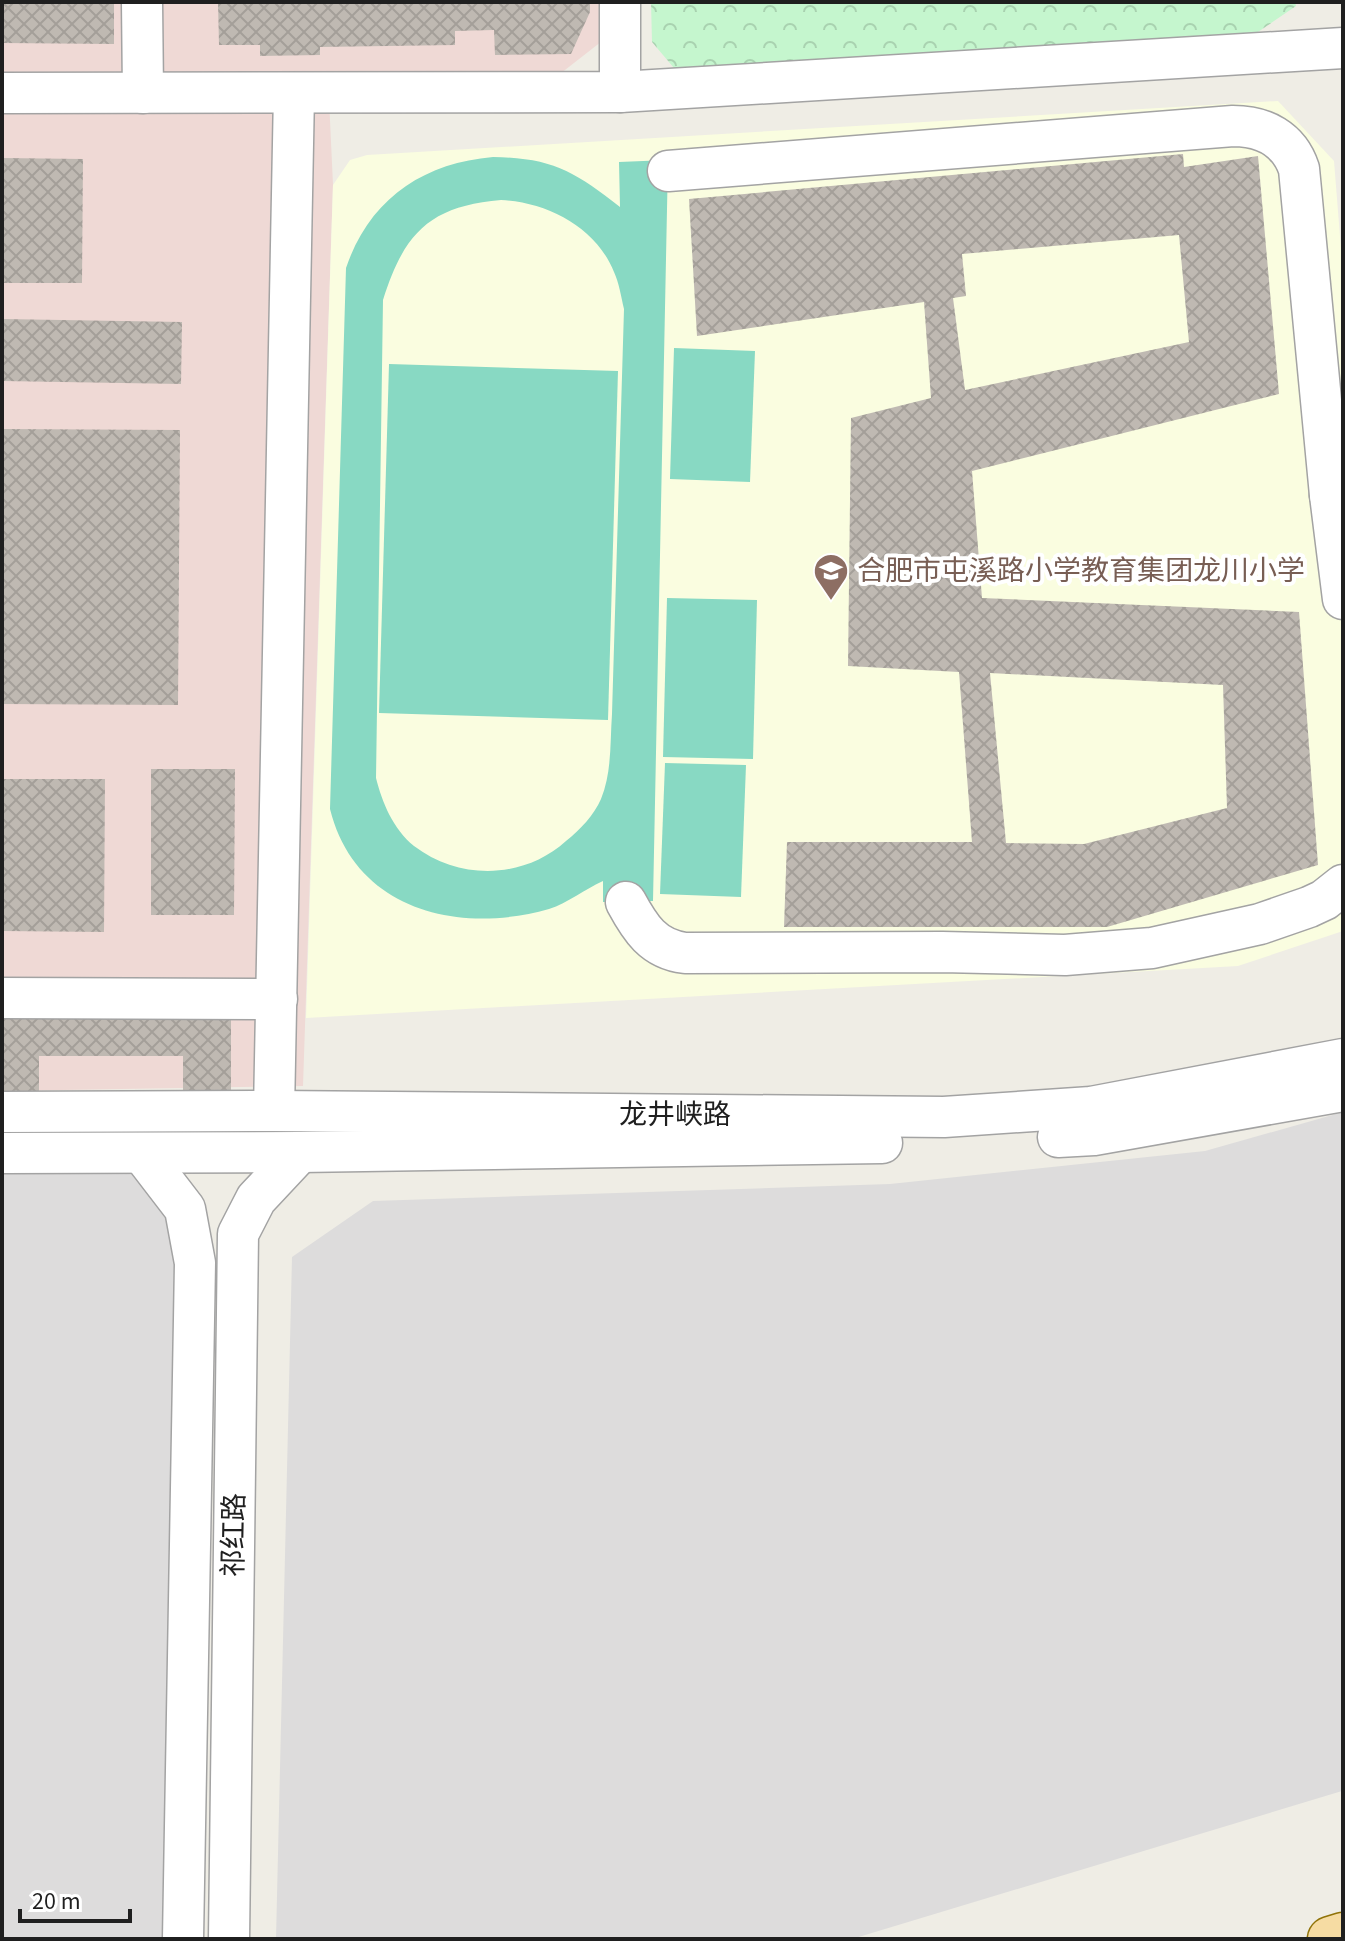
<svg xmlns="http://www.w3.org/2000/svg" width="1345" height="1941" font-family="'Source Sans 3','Noto Sans SC',sans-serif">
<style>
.residential{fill:#dddcdc}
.commercial{fill:#efd9d5}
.education{fill:#fafde0}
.park{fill:url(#park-crowns)}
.pitch{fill:#88d9c3;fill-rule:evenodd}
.building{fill:url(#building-cross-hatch);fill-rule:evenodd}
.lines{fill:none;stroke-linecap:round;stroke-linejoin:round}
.minor-casing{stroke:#a3a3a3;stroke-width:43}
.major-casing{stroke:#907309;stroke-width:47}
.minor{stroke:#fff;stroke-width:40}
.major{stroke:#f6dca3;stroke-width:44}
.labels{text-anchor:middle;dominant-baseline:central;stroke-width:8;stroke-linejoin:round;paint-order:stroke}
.education-label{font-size:28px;fill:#785e54;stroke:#fff;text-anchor:start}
.street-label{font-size:28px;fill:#1f1f1f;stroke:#fff}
</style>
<defs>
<pattern id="park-crowns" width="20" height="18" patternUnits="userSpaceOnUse" patternTransform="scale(2)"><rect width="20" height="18" fill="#c5f6ce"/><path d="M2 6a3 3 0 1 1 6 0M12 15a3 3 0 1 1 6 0" fill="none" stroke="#a9d2b0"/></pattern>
<pattern id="building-cross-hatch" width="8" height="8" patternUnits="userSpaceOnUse" patternTransform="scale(2)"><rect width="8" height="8" fill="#bfb9b2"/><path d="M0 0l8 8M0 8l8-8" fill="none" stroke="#a49f99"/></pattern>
</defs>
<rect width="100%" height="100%" fill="#efede5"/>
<!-- residential -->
<g class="residential">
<polygon points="1343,1112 1342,1791 852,1939 276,1939 292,1257 373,1201 890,1184 1205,1151"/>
<polygon points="2,1153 142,1153 185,1209 183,1939 2,1939"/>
</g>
<!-- commercial -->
<polygon class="commercial" points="2,2 606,2 606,38 556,77 328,77 333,185 303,1086 2,1091"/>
<!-- education -->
<polygon class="education" points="1278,101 1334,161 1343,274 1343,931 1238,966 306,1018 333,185 350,160 367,155"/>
<!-- park -->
<polygon class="park" points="651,2 1295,2 1296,6 1255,34 674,68 652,42"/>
<!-- pitch -->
<g class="pitch">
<path d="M493,157C552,158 574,171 620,207L619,162L668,160L653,901L603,902V881C585,889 568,903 549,909C458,935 355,910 330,809L346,268C369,200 422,163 493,157ZM501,200C547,202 596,227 614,272C619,283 621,296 624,309L612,714C610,742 612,772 601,799C594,815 580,830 566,841C524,879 460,881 414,846C393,829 382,802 376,778L383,300C404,233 430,206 501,200Z"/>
<polygon points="674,348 755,351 750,482 670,479"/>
<polygon points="389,364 618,371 608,720 379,713"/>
<polygon points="667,598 757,600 753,759 663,757"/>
<polygon points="665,763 746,765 741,897 660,894"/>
</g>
<!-- building -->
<g class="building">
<polygon points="2,2 114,2 114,44 2,43"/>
<polygon points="218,2 590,2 590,12 571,54 495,55 494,30 455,31 455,45 320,47 320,55 260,56 260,45 219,45"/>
<path d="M1183,154L1184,167L1258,156L1279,394L972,471L982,598L1299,612L1318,865L1107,927H784L787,842H972L959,672L848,666L851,418L931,398L924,302L697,336L689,199ZM1179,235L1189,342L965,390L953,298L966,296L962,254ZM990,673L1223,685L1227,808L1084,844L1006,843Z"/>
<polygon points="2,158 83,159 82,283 2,283"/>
<polygon points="2,319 182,322 181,384 2,381"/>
<polygon points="2,429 180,430 178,705 2,704"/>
<polygon points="151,769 235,769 234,915 151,915"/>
<polygon points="2,779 105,779 104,932 2,931"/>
<polygon points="231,1010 231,1099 183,1099 183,1056 39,1056 39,1097 2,1097 2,1011"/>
</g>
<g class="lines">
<defs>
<g id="minor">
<polyline points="142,2 143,93"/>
<polyline points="620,92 620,2"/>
<polyline points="2,93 620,92 1343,48"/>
<path d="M668,171L1233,126C1264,126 1289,139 1299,169L1330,495"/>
<polyline points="1343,493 1330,495 1343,599"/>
<path d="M626,902C640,928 653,949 685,953L942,952L1065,955L1152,948L1260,924L1309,907L1324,900L1343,885"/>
<polyline points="2,998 277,999"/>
<polyline points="274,1111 294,93"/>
<polyline points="2,1112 274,1111 944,1117 1091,1107 1343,1059"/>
<polyline points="1058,1137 1094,1135 1343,1091"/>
<polyline points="2,1153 300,1152 882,1143"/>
<polyline points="142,1153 185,1209 195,1263 183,1939"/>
<polyline points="229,1939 238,1234 256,1199 300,1152"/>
</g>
<polyline id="major" points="1330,1939 1343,1935"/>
</defs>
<!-- minor casing -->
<use href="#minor" class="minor-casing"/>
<!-- major casing -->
<use href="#major" class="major-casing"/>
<!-- minor -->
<use href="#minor" class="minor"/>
<!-- major -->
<use href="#major" class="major"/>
</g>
<!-- icons -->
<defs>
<symbol id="school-pin" viewBox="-11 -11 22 30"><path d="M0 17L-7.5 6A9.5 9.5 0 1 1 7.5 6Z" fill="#8d6e63" stroke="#fff"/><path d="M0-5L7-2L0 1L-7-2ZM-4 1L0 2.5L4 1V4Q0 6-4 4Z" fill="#fff"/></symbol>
</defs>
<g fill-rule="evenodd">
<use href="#school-pin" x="811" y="551" width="40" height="54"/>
</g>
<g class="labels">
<!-- education labels -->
<g class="education-label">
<text x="857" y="571">合肥市屯溪路小学教育集团龙川小学</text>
</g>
<!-- street labels -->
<g class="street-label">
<text x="675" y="1115">龙井峡路</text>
<text transform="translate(234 1535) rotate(-89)">祁红路</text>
</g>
</g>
<!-- border -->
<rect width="1345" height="1941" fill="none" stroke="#1f1f1f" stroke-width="8"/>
<!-- scale -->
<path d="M20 1909v12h110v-12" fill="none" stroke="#1f1f1f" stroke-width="4"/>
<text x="32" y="1909" font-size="24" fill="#1f1f1f" stroke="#ffffff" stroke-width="6" paint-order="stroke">20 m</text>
</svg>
